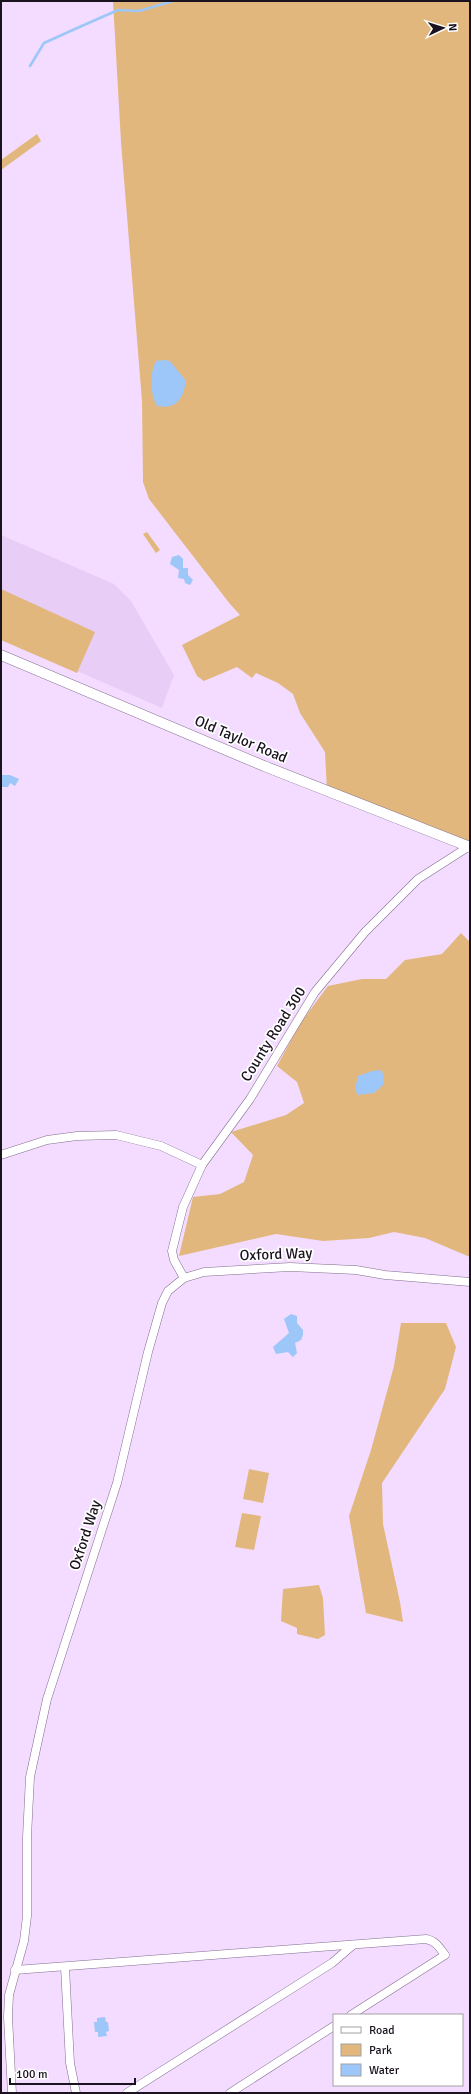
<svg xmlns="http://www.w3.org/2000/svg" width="471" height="2094" font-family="Signika,sans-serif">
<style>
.built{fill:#e8cdf6}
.green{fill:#e2b77d}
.water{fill:#9dc6f9}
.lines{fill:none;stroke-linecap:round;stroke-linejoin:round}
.stream{stroke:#9dc6f9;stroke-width:2.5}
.minor-casing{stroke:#826e8d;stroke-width:9}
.tertiary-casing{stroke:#826e8d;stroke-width:11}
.minor{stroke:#fff;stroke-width:8}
.tertiary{stroke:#fff;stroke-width:10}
.labels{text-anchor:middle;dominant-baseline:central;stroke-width:3.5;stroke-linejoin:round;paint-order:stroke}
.street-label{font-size:15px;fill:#1a121e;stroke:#fff}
</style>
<rect width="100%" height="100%" fill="#f3dcff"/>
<!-- built -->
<polygon class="built" points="1,535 114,584 131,601 174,675 162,708 1,638"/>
<!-- green -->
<g class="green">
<polygon points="113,1 470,1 470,848 327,791 325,752 300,713 293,694 278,683 256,673 252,678 237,667 204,681 197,676 182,645 240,615 230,604 149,499 143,482 142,401 121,142"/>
<polygon points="37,134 41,141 1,170 1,160"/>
<polygon points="147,532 160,550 156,553 143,534"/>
<polygon points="1,589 95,632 77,673 1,640"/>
<polygon points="461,933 470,942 470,1257 425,1238 394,1232 369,1238 323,1241 276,1234 179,1256 193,1197 220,1194 244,1182 253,1155 231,1132 286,1115 304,1103 297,1082 277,1066 301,1022 328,986 362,979 386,979 405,960 442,954"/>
<polygon points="401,1323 446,1323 456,1347 445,1389 382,1483 383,1524 400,1602 403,1622 366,1613 349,1516 371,1450 394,1366"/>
<polygon points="249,1469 269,1473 263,1503 243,1499"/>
<polygon points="242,1513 261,1516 254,1550 235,1547"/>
<polygon points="319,1585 323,1598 325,1635 318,1639 297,1634 297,1628 281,1621 283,1589"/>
</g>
<!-- water -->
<g class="water">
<path d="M164,360L170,361L186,381C183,398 177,410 157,406C150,394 149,374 156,361Z"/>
<polygon points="179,555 183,559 183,568 188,568 188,575 193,580 190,585 185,583 184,579 178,578 179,570 170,564 172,557"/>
<polygon points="1,775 10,775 19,779 15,786 10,783 8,787 1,787"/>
<polygon points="381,1070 384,1076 383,1085 374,1093 358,1095 355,1089 358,1076 372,1071"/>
<polygon points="291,1314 297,1316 297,1323 303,1330 303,1335 301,1340 295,1343 297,1353 293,1357 288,1352 276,1354 273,1347 289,1333 284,1319"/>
<polygon points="105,2017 106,2022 108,2022 109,2031 106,2032 107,2036 98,2037 98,2032 95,2032 94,2022 97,2022 97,2018"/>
</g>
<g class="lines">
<!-- stream -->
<polyline class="stream" points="30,66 44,43 75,29 118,10 139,11 173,1"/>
<defs>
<g id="minor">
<polyline points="1,1155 47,1140 77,1136 116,1135 161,1146 202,1165"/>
<polyline points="184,1278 174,1260 172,1251 183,1207 202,1165 250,1099 315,992 365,932 418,879 468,847"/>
<polyline points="65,1967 70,2063 76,2093"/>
<path d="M15,1970L426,1939C436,1941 439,1947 445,1955L351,2015"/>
<polyline points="12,2093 8,2017 9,1995 24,1941 27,1916 27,1837 30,1777 47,1699 117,1483 148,1352 162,1303 168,1291 184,1278 204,1272 290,1267 356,1270 385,1275 470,1282"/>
<polyline points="127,2093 332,1963 353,1945"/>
<polyline points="230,2093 334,2026"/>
</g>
<polyline id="tertiary" points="1,655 264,766 470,847"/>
</defs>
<!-- minor casing -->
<use href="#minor" class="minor-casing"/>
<!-- tertiary casing -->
<use href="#tertiary" class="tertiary-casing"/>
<!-- minor -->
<use href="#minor" class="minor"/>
<!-- tertiary -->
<use href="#tertiary" class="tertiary"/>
</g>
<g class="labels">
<!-- street labels -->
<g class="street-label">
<text transform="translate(241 739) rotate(23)">Old Taylor Road</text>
<text transform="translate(273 1034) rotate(-58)">County Road 300</text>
<text transform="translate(276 1254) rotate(-2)">Oxford Way</text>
<text transform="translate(85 1535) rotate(-72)">Oxford Way</text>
</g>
</g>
<!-- border -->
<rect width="471" height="2094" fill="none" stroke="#1a121e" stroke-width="4"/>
<!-- legend -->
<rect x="333" y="2014" width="130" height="72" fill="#ffffff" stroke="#a3a0a5"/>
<rect x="341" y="2027" width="20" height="6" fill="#ffffff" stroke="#a3a0a5"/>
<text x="369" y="2034" font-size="12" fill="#1a121e">Road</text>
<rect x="341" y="2044" width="20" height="12" fill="#e2b77d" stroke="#a3a0a5"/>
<text x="369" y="2054" font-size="12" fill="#1a121e">Park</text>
<rect x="341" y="2064" width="20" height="12" fill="#9dc6f9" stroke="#a3a0a5"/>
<text x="369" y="2074" font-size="12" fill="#1a121e">Water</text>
<!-- north arrow -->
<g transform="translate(443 28) rotate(86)" stroke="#ffffff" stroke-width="3" paint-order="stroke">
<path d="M0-3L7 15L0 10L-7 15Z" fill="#1a121e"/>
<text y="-6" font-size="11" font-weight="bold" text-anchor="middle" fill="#1a121e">N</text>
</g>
<!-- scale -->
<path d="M10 2078v6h125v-6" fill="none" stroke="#1a121e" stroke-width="2"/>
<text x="16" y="2078" font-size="12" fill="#1a121e" stroke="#ffffff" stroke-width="3" paint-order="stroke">100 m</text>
</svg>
